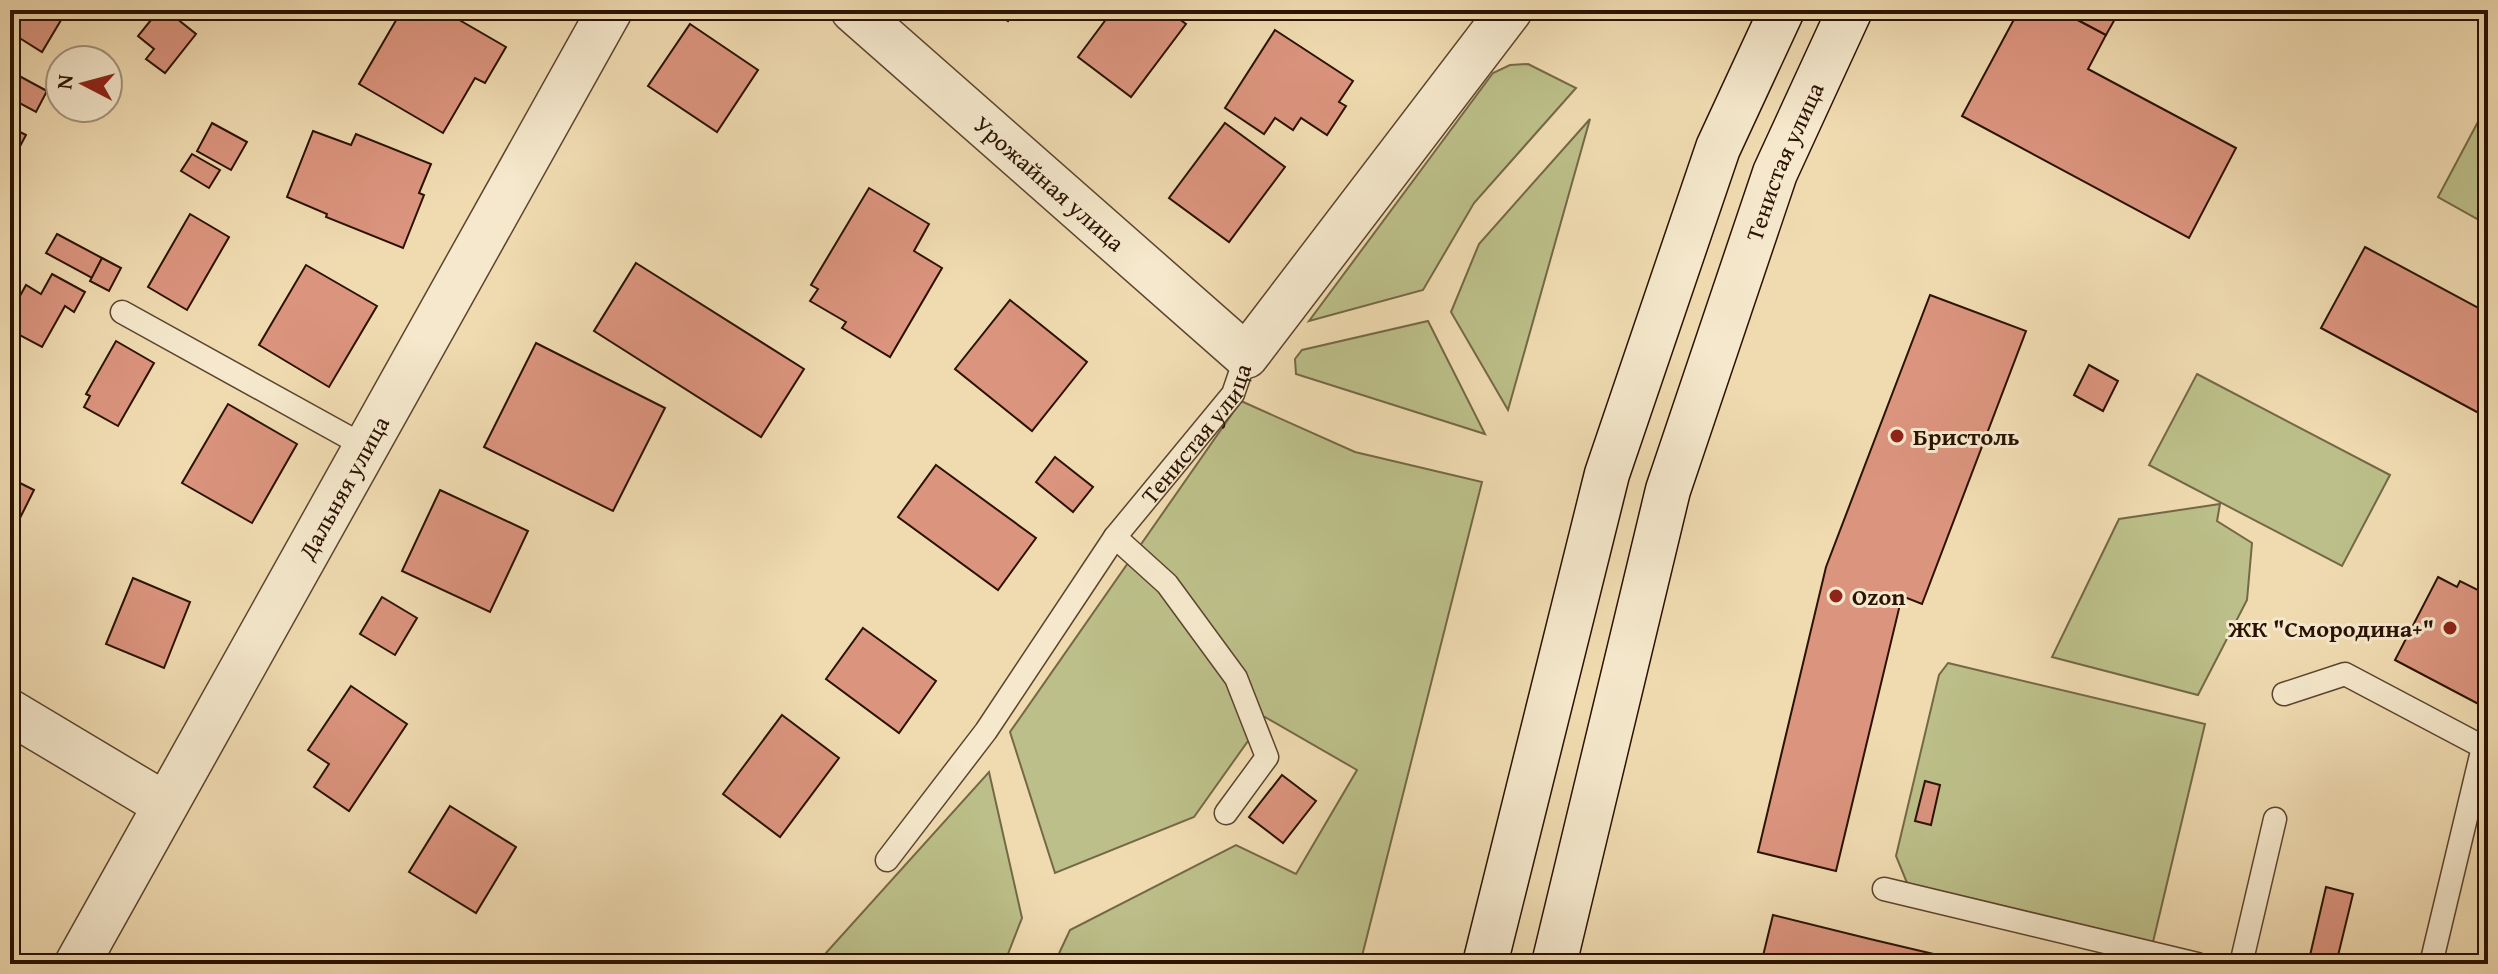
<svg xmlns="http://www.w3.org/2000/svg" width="2498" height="974" font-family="'Gentium Book Plus',serif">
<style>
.green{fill:#bcbf89;stroke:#746846;stroke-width:2}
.building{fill:#db947e;stroke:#2b1202;stroke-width:2}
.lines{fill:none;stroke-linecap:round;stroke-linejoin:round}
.service-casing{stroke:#5c442e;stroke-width:25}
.minor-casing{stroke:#5c442e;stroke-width:47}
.secondary-casing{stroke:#2b1202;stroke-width:47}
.service{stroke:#f5e8cc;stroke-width:22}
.minor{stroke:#f5e8cc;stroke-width:44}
.secondary{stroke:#f5e8cc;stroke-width:44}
.poi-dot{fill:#8f2418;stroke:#f5e8cc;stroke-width:3}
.labels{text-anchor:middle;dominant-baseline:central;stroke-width:6;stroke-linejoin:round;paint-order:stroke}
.street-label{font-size:24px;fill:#2b1202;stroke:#f5e8cc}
.poi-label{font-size:24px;font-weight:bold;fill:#2b1202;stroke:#f5e8cc;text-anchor:start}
</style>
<rect width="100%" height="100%" fill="#f0dbb1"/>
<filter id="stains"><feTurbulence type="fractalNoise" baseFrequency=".0025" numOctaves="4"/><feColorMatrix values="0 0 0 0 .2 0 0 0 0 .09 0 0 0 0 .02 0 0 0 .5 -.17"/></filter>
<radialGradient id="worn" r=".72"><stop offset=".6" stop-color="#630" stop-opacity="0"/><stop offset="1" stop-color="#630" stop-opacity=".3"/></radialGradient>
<!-- green -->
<g class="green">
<polygon points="1528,64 1576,88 1474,203 1423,290 1309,321 1493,73 1510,65"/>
<polygon points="2488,103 2488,225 2438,197"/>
<polygon points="1590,119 1508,410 1451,312 1479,244"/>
<polygon points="1428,321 1485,434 1296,374 1295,359 1302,350"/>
<polygon points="2197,374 2390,475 2342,566 2149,465"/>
<polygon points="1241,401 1355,452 1482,482 1360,964 1054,964 1070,930 1236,845 1296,874 1357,770 1265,717 1194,817 1055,873 1010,732"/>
<polygon points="2220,504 2217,521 2252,543 2247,600 2198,695 2052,657 2119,519"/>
<polygon points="1948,663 2205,724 2153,942 1907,883 1896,856 1939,675"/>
<polygon points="989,772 1022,918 1004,964 816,964"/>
</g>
<!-- building -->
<g class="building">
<polygon points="10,10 67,10 42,52 10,32"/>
<polygon points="159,10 166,10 196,34 165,73 146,59 154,49 138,36"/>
<polygon points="402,10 442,10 506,47 485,83 475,78 443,133 359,84"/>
<polygon points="992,10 1016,10 1008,21"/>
<polygon points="1113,10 1167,10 1186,24 1131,97 1078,57"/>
<polygon points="2019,10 2059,10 2106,35 2088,69 2236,148 2189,238 1962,116"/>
<polygon points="2059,10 2120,10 2106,35"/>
<polygon points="690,24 758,70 717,132 648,86"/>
<polygon points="1275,30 1353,81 1339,102 1346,106 1327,135 1301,118 1293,130 1275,118 1264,134 1225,108"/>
<polygon points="10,71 47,91 36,112 10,98"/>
<polygon points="212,123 247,142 231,170 197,151"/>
<polygon points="1225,123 1285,167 1229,242 1169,198"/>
<polygon points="10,127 26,135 10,165"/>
<polygon points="313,131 351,145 356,134 431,164 419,193 424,195 403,248 326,217 327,214 287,197"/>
<polygon points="192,154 220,170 209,188 181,171"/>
<polygon points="869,188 929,224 914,251 942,268 890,357 842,328 846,322 810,301 818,289 811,285"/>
<polygon points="190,214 229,237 187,310 148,287"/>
<polygon points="57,234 102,258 92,278 46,253"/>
<polygon points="2365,247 2488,313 2488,418 2321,328"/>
<polygon points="102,258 121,268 109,291 90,281"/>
<polygon points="636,263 804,369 761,437 594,331"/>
<polygon points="306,265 377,306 329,387 259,345"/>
<polygon points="52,274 85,292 74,312 65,306 42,347 10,330 10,314 26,285 41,294"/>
<polygon points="1930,295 2026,331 1922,604 1902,596 1836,871 1758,852 1826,567"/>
<polygon points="1010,300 1087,362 1032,431 955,369"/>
<polygon points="116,341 154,363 118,426 84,407 90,396 86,394"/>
<polygon points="536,343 665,408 613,511 484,447"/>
<polygon points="2089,365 2118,381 2103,411 2074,395"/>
<polygon points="228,404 297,444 252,523 182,483"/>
<polygon points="1055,457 1093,487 1073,512 1036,482"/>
<polygon points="936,465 1036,538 998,590 898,517"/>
<polygon points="10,478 34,490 10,538"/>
<polygon points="440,490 528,531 490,612 402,571"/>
<polygon points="2438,577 2457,587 2460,581 2488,595 2488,709 2395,660"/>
<polygon points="133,578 190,602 164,668 106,644"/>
<polygon points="382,597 417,618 395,655 360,634"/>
<polygon points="863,628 936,681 899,733 826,679"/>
<polygon points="351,686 407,724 349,811 314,787 329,764 308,750"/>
<polygon points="782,715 839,758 780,837 723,794"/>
<polygon points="1282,775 1316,801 1283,843 1249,817"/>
<polygon points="1925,781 1940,785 1931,825 1915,821"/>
<polygon points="450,806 516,847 476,913 409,872"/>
<polygon points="2326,887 2353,894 2336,964 2308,964"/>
<polygon points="1773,915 1870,939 1976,964 1761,964"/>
</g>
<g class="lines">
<defs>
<g id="service">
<polyline points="122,312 366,447"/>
<polyline points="1115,537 1167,584 1236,678 1267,757 1226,813"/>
<polyline points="2284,694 2345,674 2483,747 2431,964"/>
<path id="s1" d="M887,860L986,731L1115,537L1233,394L1246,356"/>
<polyline points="1884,889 2197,964"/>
<polyline points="2241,964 2275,819"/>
</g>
<g id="minor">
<path id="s2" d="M853,10L1246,356L1510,10"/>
<polyline points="10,712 164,804"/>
<path id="s3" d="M77,964L610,10"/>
</g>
<g id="secondary">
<polyline points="1485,964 1607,474 1718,148 1782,10"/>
<path id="s4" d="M1554,964L1668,490L1775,173L1850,10"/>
</g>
</defs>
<!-- service casing -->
<use href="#service" class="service-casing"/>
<!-- minor casing -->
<use href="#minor" class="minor-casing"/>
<!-- secondary casing -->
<use href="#secondary" class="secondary-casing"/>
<!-- service -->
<use href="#service" class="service"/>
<!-- minor -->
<use href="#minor" class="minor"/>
<!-- secondary -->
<use href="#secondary" class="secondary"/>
</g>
<!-- markers -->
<g class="poi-dot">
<circle cx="1897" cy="436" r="8"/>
<circle cx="1836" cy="596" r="8"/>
<circle cx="2450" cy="628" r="8"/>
</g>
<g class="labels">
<!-- street labels -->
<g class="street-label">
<text stroke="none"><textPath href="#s4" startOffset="836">Тенистая улица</textPath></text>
<text stroke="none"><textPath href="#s2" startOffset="262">Урожайная улица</textPath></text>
<text stroke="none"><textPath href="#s1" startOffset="528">Тенистая улица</textPath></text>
<text stroke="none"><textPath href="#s3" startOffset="546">Дальняя улица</textPath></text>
</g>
<!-- poi labels -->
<g class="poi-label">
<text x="1913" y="436">Бристоль</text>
<text x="1852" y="596">Ozon</text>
<text x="2434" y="628" text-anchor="end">ЖК "Смородина+"</text>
</g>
</g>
<!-- margin -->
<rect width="2498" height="974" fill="none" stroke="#f0dbb1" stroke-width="40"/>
<rect x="12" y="12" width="2474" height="950" fill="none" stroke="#2b1202" stroke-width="4"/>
<rect x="20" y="20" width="2458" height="934" fill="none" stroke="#2b1202" stroke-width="2"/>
<!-- north arrow -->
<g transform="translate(84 84) rotate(276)"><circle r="38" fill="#f5e8cc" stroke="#a4927b" stroke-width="2"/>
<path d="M0-6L14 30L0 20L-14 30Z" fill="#8f2418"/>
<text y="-12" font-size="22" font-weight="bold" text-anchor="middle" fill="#2b1202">N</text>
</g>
<rect width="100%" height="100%" filter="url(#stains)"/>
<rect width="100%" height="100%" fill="url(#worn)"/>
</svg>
